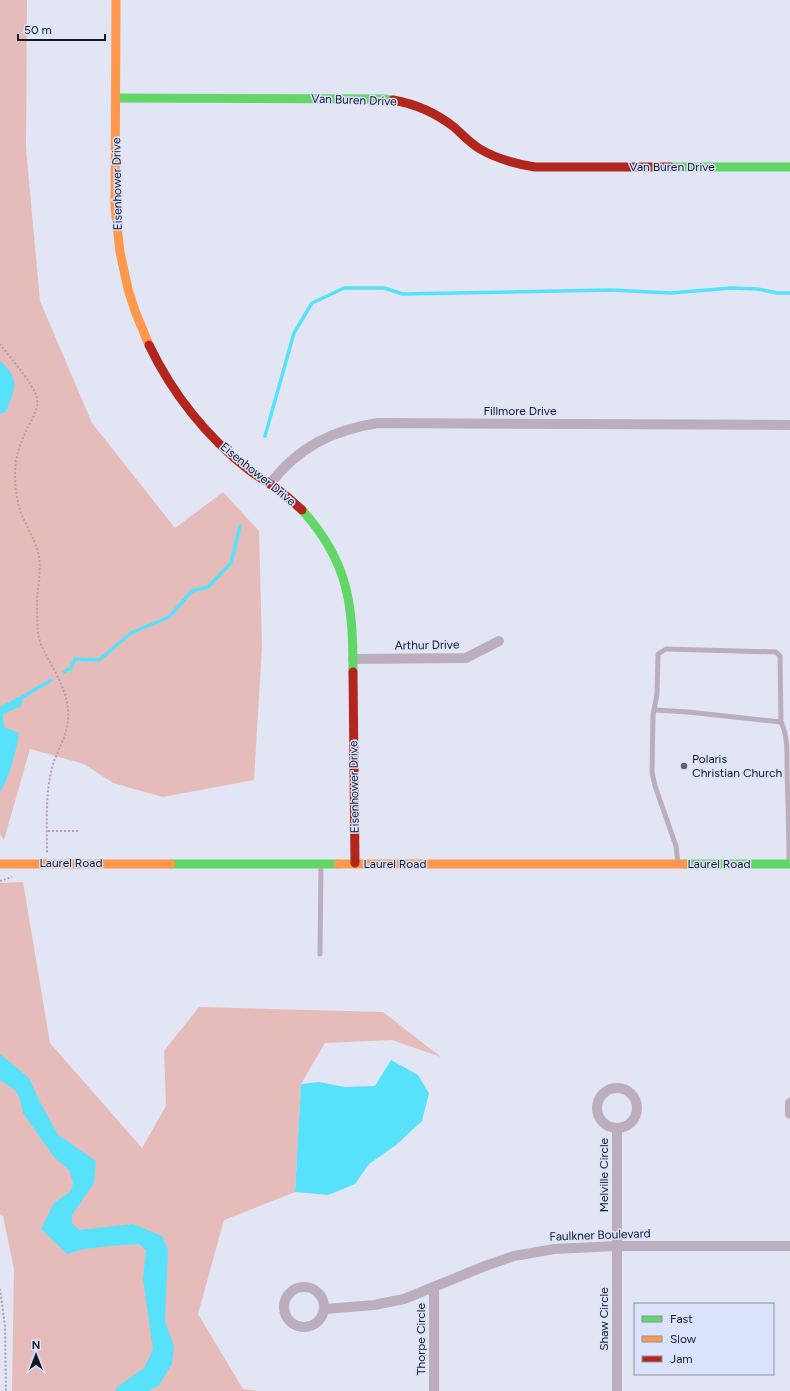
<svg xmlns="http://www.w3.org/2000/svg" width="790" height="1391" font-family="Figtree,sans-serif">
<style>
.green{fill:#e6bcba}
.water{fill:#58e1fa}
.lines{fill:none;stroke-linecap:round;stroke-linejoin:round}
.stream{stroke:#58e1fa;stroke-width:3.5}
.path{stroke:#aca3af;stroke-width:2;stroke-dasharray:2 2;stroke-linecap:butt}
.lane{stroke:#bdaebe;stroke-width:5}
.street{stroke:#bdaebe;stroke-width:10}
.fast{stroke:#63d668;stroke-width:9}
.slow{stroke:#ff974d;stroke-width:9}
.jam{stroke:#b3261e;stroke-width:9}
.poi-dot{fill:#5d616f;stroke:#dbe2fb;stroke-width:1.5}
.labels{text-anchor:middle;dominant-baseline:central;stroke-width:3;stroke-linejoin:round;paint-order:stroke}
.street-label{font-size:12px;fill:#151927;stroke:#dbe2fb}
.poi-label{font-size:12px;fill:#151927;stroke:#dbe2fb;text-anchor:start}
</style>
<rect width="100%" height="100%" fill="#e2e6f4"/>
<!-- green -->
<g class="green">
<polygon points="0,0 27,0 26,148 40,301 92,423 175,528 223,492 259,531 262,647 254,780 163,797 113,783 84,764 30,749 4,840 0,834"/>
<polygon points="23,882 50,1043 142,1148 166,1106 164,1051 199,1007 383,1012 441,1057 392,1040 325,1043 301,1084 295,1192 224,1220 198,1314 243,1389 257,1391 12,1391 14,1269 3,1216 0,1214 0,883"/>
</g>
<!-- water -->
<g class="water">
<path d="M0,361C21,379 15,389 6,412L0,414Z"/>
<path d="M24,694L21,706L3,714L4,727L19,733C16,753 10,775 0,792V707Z"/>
<polygon points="0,1054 29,1078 40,1102 58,1135 96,1161 94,1183 72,1215 72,1223 79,1230 133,1224 162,1236 168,1250 165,1321 174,1346 172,1364 159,1385 149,1391 116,1391 116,1388 144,1368 153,1350 143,1279 146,1250 139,1244 109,1246 84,1249 67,1254 41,1229 54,1203 71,1191 73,1183 69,1170 54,1157 23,1113 20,1099 15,1090 0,1080"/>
<polygon points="391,1060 418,1075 429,1093 422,1121 396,1145 369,1164 355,1184 328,1195 295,1192 301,1084 319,1082 345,1087 375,1086"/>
</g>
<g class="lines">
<!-- stream -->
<g class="stream">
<polyline points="265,436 294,333 312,303 344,288 384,288 403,294 611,290 671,293 731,288 758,289 777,293 790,293"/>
<polyline points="64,672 71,668 75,659 99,660 131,633 169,617 192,591 208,587 231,563 240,526"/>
<polyline points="21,698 51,680"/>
</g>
<!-- path -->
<g class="path">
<path d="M0,344C9,356 34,385 37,398C39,409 31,421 27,429C22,439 18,450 16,461C14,478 15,498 22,515C27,528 36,541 39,556C41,571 38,585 37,599C37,610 37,621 38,632C39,641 43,650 47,657C58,677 70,696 68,720C67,737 56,752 52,768C45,796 47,825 47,853"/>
<polyline points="48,831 79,831"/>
<polyline points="0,881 12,877"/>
<polyline points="0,1289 5,1326 6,1391"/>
</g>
<!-- lane -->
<g class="lane">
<polyline points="655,710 688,712 781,722 780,656 776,652 666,649 658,654 657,694 653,715 652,772 655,786 676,846 678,863"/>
<path d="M781,722C788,736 787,754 787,770C788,802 789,833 789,864"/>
<polyline points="320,954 321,864"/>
</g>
<!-- street -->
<g class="street">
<path d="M270,484C298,447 333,430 378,423L790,425"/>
<polyline points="353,659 466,658 499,641"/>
<circle cx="617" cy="1108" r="20"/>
<polyline points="790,1103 790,1114"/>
<circle cx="304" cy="1307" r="20"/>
<polyline points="325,1309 374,1305 404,1299 485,1266 514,1256 554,1249 617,1246 790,1246"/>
<polyline points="434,1391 434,1287"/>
<polyline points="617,1391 617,1128"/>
</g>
<!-- fast -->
<g class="fast">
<polyline points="116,98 382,99 393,100"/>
<polyline points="670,167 790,167"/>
<path d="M302,510C349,562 353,605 353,672"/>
<polyline points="171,864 338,864"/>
<polyline points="685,864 790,864"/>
</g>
<!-- slow -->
<g class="slow">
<polyline points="116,0 115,207 120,252 128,289 135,311 149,345"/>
<polyline points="0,864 171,864"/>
<polyline points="338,864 685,864"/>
</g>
<!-- jam -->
<g class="jam">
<path d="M393,100C416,104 436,113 454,127C463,135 470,143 480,149C497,159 516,164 535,167H670"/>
<path d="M149,345C172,393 207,437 249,470C258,477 268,482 277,489C286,495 294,503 302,510"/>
<polyline points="353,672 355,863"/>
</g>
</g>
<!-- markers -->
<circle class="poi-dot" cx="684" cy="766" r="4"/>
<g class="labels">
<!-- street labels -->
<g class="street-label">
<text transform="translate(354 100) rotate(2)">Van Buren Drive</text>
<text x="672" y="167">Van Buren Drive</text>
<text transform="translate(117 184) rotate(-91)">Eisenhower Drive</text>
<text x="520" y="411">Fillmore Drive</text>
<text transform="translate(258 474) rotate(39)">Eisenhower Drive</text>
<text transform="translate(427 645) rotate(-1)">Arthur Drive</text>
<text transform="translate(354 787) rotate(-91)">Eisenhower Drive</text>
<text x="71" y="863">Laurel Road</text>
<text x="395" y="864">Laurel Road</text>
<text x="719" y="864">Laurel Road</text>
<text transform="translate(604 1175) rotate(-90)">Melville Circle</text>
<text transform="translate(600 1235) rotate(-2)">Faulkner Boulevard</text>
<text transform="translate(604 1319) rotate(-90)">Shaw Circle</text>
<text transform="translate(421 1339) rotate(-90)">Thorpe Circle</text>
</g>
<!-- poi labels -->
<g class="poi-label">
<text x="692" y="759">Polaris<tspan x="692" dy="14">Christian Church</tspan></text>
</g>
</g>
<!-- legend -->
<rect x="634" y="1303" width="140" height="72" fill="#dbe2fb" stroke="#8c92a6"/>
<rect x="642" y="1316" width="20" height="6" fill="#63d668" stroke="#8c92a6"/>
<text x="670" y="1323" font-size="12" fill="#151927">Fast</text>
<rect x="642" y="1336" width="20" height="6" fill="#ff974d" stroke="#8c92a6"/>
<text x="670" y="1343" font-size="12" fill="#151927">Slow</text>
<rect x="642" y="1356" width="20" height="6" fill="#b3261e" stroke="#8c92a6"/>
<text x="670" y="1363" font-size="12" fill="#151927">Jam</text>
<!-- north arrow -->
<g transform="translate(36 1355)" stroke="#dbe2fb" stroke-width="3" paint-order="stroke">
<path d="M0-3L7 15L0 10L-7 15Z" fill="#151927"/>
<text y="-6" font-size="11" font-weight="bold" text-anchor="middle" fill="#151927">N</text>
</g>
<!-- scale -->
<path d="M18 34v6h87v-6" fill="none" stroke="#151927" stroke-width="2"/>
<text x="24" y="34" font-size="12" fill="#151927" stroke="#dbe2fb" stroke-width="3" paint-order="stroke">50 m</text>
</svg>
